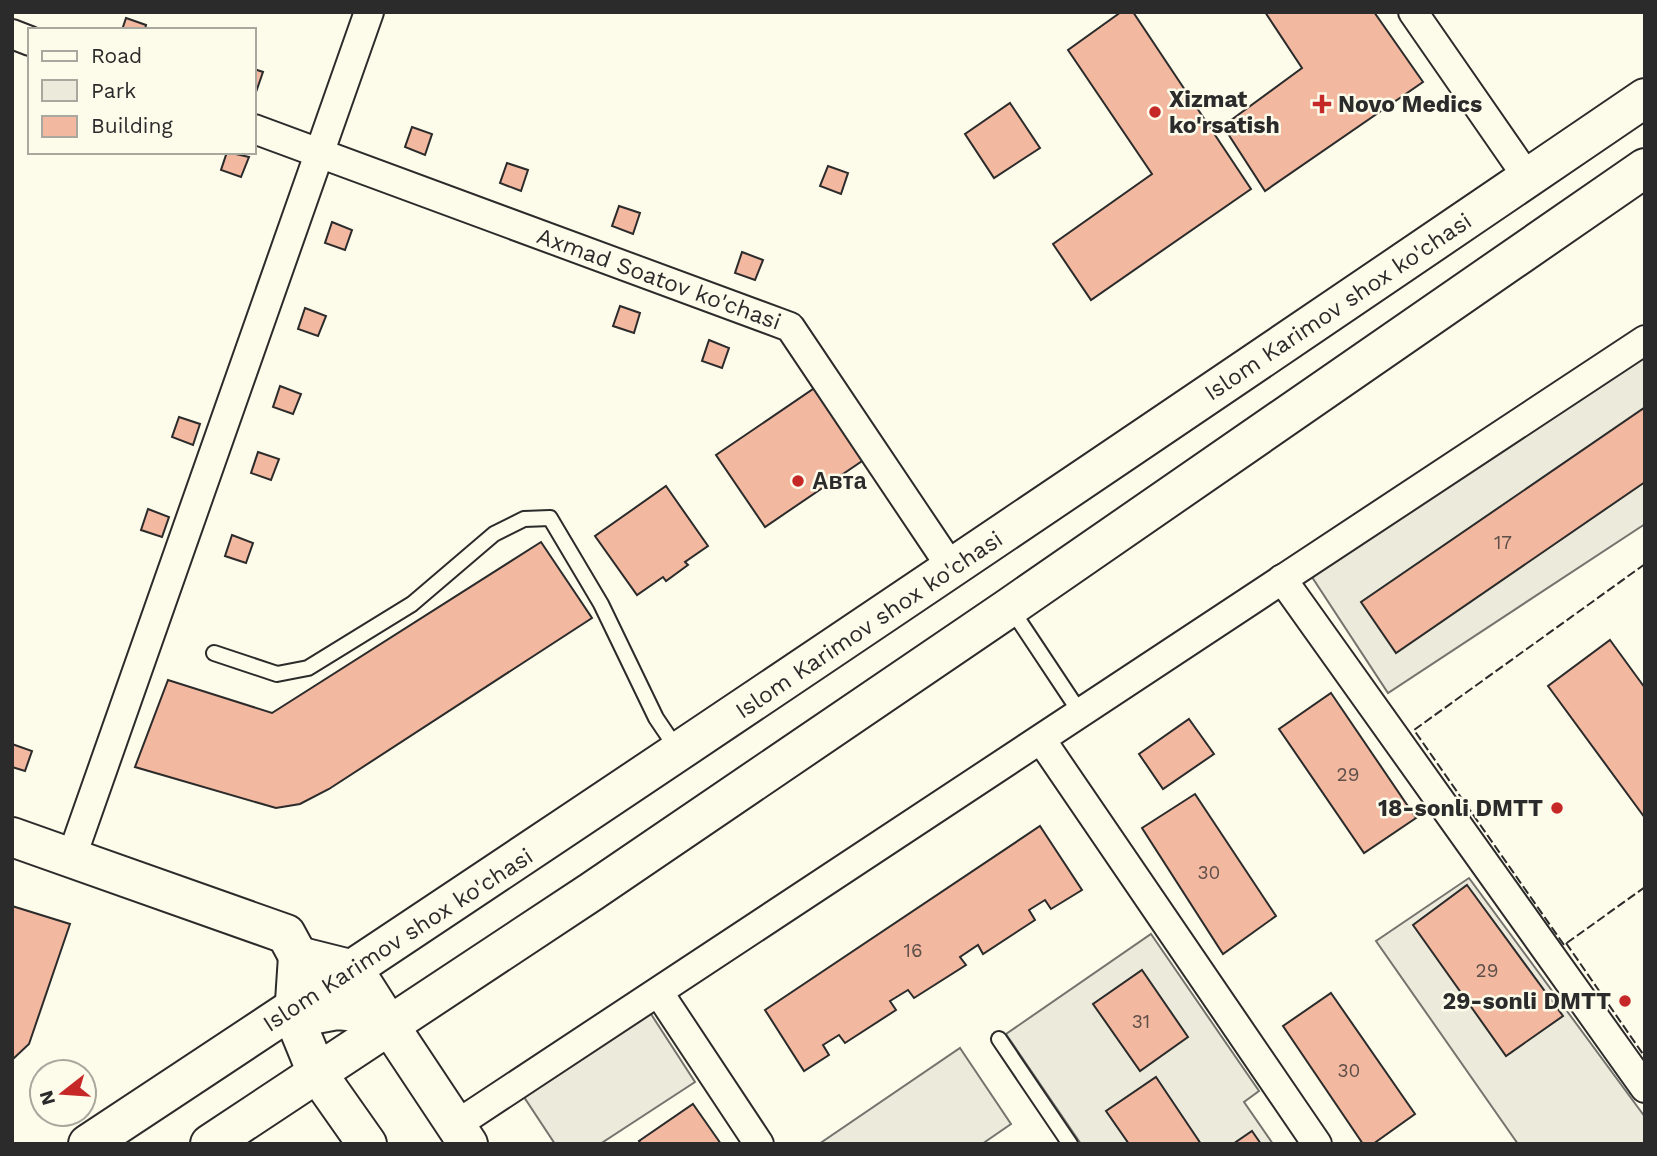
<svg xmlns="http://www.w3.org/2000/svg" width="1657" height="1156" font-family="'Work Sans',sans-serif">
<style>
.green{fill:#ecebdb;stroke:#74746e;stroke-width:2}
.parking{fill:#eceadb;stroke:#74746e;stroke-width:2}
.building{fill:#f2b8a0;stroke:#2b2b2b;stroke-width:2}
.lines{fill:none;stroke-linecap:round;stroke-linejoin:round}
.lane-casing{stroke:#2b2b2b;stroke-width:18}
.street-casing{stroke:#2b2b2b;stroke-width:32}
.secondary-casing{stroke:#2b2b2b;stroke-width:42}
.lane{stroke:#fdfbea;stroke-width:14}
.street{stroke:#fdfbea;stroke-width:28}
.secondary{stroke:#fdfbea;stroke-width:38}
.fence{stroke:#2b2b2b;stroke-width:2;stroke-dasharray:9 3.5;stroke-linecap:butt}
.poi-dot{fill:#c62828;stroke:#fdfbea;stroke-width:2.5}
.labels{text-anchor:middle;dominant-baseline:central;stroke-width:5;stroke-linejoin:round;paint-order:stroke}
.number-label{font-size:19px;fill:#5d4e48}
.poi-label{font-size:23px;font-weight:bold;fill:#2b2b2b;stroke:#fdfbea;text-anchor:start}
.street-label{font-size:23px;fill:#2b2b2b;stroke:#fdfbea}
</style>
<rect width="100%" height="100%" fill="#fdfbea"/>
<!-- green -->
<g class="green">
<polygon points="1645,354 1645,524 1388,693 1310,574"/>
<polygon points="1469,878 1645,1117 1645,1144 1518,1144 1376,941"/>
<polygon points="1151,934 1259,1091 1244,1102 1273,1144 1081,1144 1006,1034"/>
</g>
<!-- parking -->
<g class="parking">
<polygon points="649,1011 695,1082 600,1144 555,1144 522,1094"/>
<polygon points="960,1048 1011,1124 982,1144 819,1144"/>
</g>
<!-- building -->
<g class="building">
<polygon points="1121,12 1133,12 1251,189 1091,300 1053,244 1152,174 1068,50"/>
<polygon points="1265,12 1374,12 1423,82 1265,191 1223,126 1302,68"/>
<polygon points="126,18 146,25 145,30 122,30"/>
<polygon points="254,69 263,72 256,92 254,91"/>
<polygon points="1010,103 1040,148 994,178 965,134"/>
<polygon points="412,127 432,134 425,155 405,147"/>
<polygon points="227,152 249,157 241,177 221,170"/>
<polygon points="507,163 528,170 521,191 500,183"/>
<polygon points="828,166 848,173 841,194 820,186"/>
<polygon points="619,206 640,213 633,234 612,226"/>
<polygon points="332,222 352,230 345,250 325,243"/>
<polygon points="742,252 763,260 755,280 735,273"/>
<polygon points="620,306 640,313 634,333 613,326"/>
<polygon points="305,308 326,316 318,336 298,329"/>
<polygon points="709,340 729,348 722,368 702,361"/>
<polygon points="819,385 868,457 765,527 716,455"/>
<polygon points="280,386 301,394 293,414 273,407"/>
<polygon points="1644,408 1645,482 1396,653 1361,602"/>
<polygon points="179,417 200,424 193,445 172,437"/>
<polygon points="258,452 279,459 271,480 251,473"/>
<polygon points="666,486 708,546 685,562 688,565 666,581 663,577 637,595 595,536"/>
<polygon points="148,509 169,517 162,537 141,530"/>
<polygon points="232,535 253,543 246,563 225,556"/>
<polygon points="541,542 592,618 329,789 300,804 276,808 135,767 168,680 272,713"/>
<polygon points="1610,640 1645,688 1645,818 1548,686"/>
<polygon points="1331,693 1416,818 1364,853 1279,729"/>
<polygon points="1189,719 1214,754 1163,789 1139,754"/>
<polygon points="12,744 32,751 25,771 12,767"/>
<polygon points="1195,794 1276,916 1223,954 1142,828"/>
<polygon points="1040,826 1082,890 1051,909 1045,900 1029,910 1035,920 983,954 978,945 960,957 966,965 914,998 908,990 890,1001 896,1010 845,1043 839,1035 823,1045 829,1055 804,1071 765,1010"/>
<polygon points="1467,885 1563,1016 1506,1056 1413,925"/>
<polygon points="12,906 70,924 29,1044 12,1060"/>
<polygon points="1142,970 1188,1037 1140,1071 1093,1004"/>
<polygon points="1331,993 1415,1114 1373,1144 1363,1144 1283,1026"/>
<polygon points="1156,1077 1201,1144 1129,1144 1106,1111"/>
<polygon points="693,1104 721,1144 641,1144 639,1141"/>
<polygon points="1252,1131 1261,1144 1233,1144"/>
</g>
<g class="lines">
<defs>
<g id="lane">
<polyline points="1010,607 1081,714"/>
<polyline points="214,653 277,674 308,668 412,604 494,534 524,519 550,518 601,604 656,718 679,752"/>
<polyline points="999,1039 1070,1144"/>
</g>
<g id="street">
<polyline points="1413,12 1528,178"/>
<polyline points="12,34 30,41"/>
<polyline points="254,129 790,327 953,570"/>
<polyline points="1282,579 1645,1088"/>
<polyline points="1042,741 1317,1144"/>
<polyline points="72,856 369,12"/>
<polyline points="659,993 759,1144"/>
<polyline points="456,1125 1645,340"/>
</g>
<g id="secondary">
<polyline points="12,837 286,934 298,956"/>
<polyline points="289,1019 337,1010 358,1012 389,1025 468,1144"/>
<path d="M88,1144C610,800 1128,450 1645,98"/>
<polyline points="210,1144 591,892 1010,607 1645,168"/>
<polyline points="367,1144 317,1073 294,1017 298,956 354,970 389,1025"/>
</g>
</defs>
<!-- lane casing -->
<use href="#lane" class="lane-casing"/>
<!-- street casing -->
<use href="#street" class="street-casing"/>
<!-- secondary casing -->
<use href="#secondary" class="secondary-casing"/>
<!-- lane -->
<use href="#lane" class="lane"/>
<!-- street -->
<use href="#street" class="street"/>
<!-- secondary -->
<use href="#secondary" class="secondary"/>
<!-- fence -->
<g class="fence">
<polyline points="1645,564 1414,730 1564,945 1645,887"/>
<polyline points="1566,943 1645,1057"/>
</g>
</g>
<!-- markers -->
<g class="poi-dot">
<path d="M1318.5 93.5h7v7h7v7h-7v7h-7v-7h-7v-7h7z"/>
<circle cx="1155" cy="112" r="7"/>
<circle cx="798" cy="481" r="7"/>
<circle cx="1557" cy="808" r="7"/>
<circle cx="1625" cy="1001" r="7"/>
</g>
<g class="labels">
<!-- number labels -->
<g class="number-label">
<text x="1503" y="542">17</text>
<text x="1348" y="774">29</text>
<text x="1209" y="872">30</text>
<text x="913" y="950">16</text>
<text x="1487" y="970">29</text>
<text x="1141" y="1021">31</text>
<text x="1349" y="1070">30</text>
</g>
<!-- poi labels -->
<g class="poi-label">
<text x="1169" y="99">Xizmat<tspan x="1169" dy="26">ko'rsatish</tspan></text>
<text x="1338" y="104">Novo Medics</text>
<text x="812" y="481">Авта</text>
<text x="1543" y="808" text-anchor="end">18-sonli DMTT</text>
<text x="1611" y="1001" text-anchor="end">29-sonli DMTT</text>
</g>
<!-- street labels -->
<g class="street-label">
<text transform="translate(659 279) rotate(20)">Axmad Soatov ko'chasi</text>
<text transform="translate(1338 307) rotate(-34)">Islom Karimov shox ko'chasi</text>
<text transform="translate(869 625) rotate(-34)">Islom Karimov shox ko'chasi</text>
<text transform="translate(398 940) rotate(-33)">Islom Karimov shox ko'chasi</text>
</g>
</g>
<!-- border -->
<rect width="1657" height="1156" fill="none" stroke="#2b2b2b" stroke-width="28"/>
<!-- legend -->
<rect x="28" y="28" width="228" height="126" fill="#fdfbea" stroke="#a9a89e" stroke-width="2"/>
<rect x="42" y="51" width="35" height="10" fill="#fdfbea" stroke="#a9a89e" stroke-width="2"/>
<text x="91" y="63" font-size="21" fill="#2b2b2b">Road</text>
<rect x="42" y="80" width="35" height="21" fill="#ecebdb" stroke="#a9a89e" stroke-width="2"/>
<text x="91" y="98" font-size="21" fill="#2b2b2b">Park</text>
<rect x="42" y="116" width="35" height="21" fill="#f2b8a0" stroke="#a9a89e" stroke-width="2"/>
<text x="91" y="133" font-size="21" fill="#2b2b2b">Building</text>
<!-- north arrow -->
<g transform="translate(63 1093) rotate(253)"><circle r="33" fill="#fdfbea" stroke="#a9a89e" stroke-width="2"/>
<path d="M0-5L12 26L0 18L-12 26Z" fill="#c62828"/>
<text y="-10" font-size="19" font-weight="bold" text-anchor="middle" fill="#2b2b2b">N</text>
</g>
</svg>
